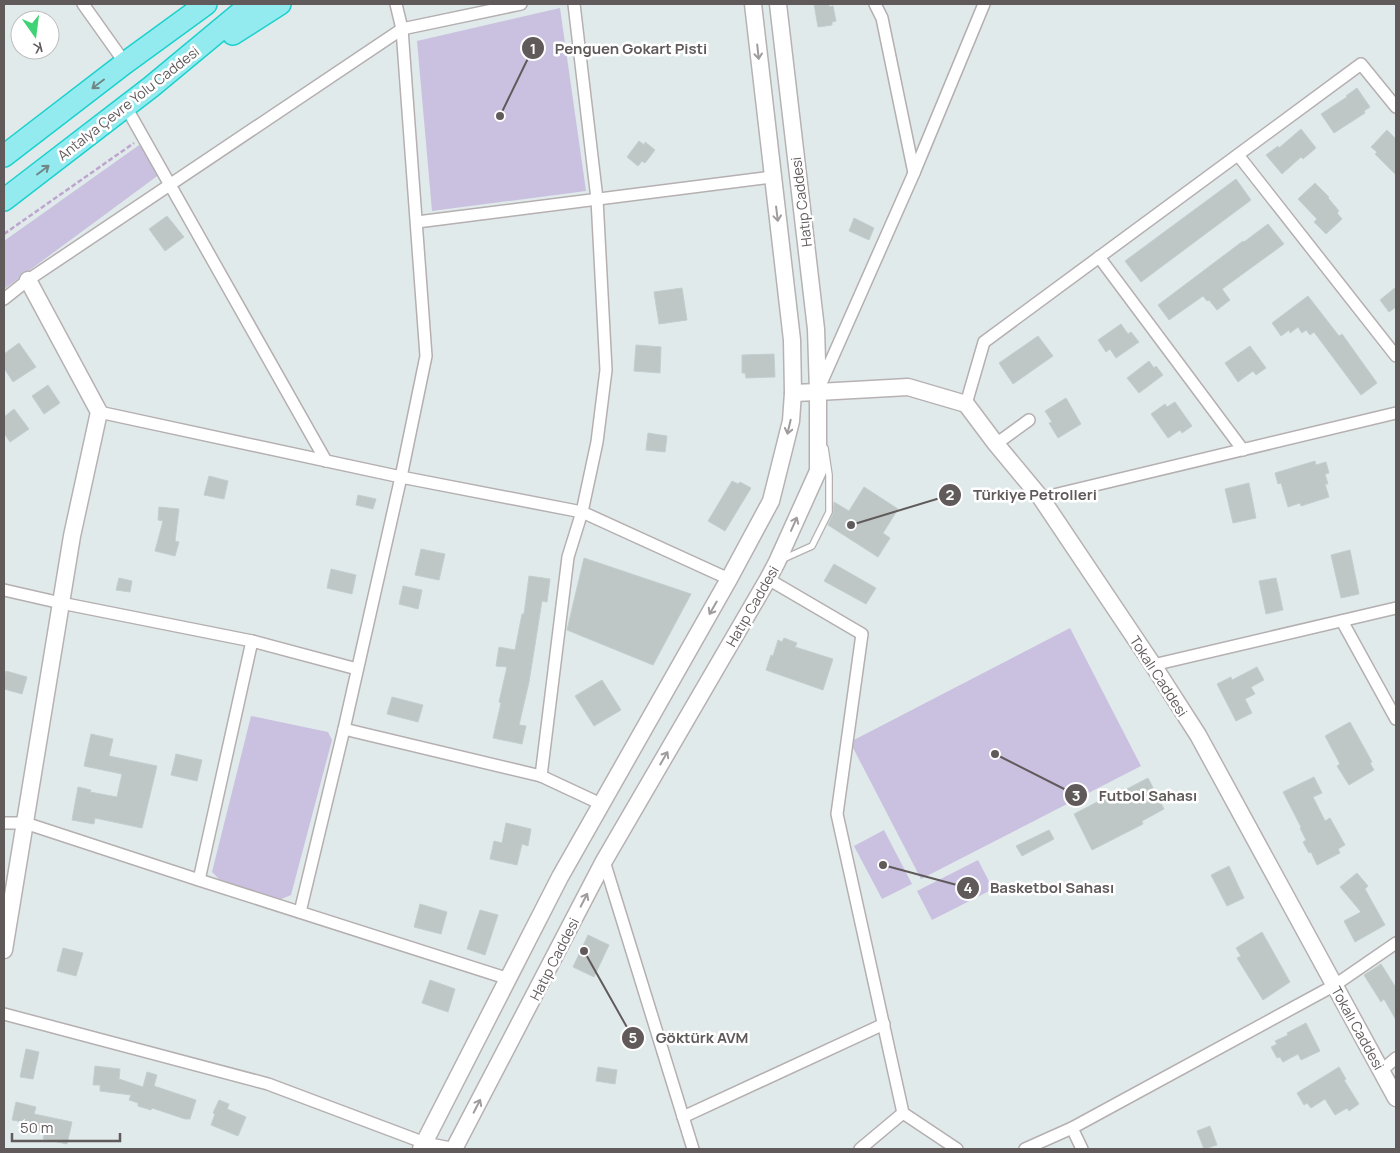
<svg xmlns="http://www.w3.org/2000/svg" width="1400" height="1153" font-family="Manrope,sans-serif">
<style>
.green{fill:#cac1e0}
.building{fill:#bec6c6;stroke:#c1cfce}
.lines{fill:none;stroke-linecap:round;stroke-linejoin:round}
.lane-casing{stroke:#b5afb0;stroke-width:8}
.street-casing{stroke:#b5afb0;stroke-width:14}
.secondary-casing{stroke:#b7b1b2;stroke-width:19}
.highway-casing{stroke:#1bd1ce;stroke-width:24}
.path{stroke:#bda5d0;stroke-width:2.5;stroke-dasharray:5 2.5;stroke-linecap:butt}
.lane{stroke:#fff;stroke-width:5.5}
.street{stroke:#fff;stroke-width:11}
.secondary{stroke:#fff;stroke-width:16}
.highway{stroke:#94ebef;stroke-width:21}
.oneway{stroke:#a09c9d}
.oneway2{stroke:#708687}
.labels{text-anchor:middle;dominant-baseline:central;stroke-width:5;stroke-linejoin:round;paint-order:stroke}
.street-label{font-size:14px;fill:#605a5b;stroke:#fff}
.leader{fill:none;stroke:#605a5b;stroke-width:2}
.callout-dot{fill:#605a5b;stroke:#fff;stroke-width:2}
.mark-label{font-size:15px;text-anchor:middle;font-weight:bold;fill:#fff}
.callout-label{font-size:15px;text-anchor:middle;font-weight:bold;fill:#605a5b;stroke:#fff;stroke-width:5;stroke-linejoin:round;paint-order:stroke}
</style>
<rect width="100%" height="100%" fill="#e1eaeb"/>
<!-- green -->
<g class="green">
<polygon points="560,8 586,191 432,211 417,41"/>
<polygon points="142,143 160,174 4,289 4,241"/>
<polygon points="1070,628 1141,766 921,879 850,742"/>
<polygon points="251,716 328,732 332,740 291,895 279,900 219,879 212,872"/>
<polygon points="884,830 912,884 882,899 854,846"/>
<polygon points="978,860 993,889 932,920 917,891"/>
</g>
<!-- building -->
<g class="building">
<polygon points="814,4 829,4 829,7 833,6 836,21 832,22 832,25 818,27"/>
<polygon points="1357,88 1370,107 1364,111 1365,113 1334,133 1321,114 1347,97 1346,96"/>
<polygon points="1301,129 1316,148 1303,159 1301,157 1282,174 1266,155 1278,146 1279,148"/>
<polygon points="1387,130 1396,139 1396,175 1375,154 1377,152 1371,147"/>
<polygon points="639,141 644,145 645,142 655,150 645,163 642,161 638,166 627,157"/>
<polygon points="1236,179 1251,200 1141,282 1125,261"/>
<polygon points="1315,183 1329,197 1328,198 1339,211 1337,213 1342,219 1326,234 1314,222 1317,219 1298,199"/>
<polygon points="167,216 184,237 165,251 149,229"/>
<polygon points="854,218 874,228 869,240 849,231"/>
<polygon points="1268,224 1284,244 1222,289 1230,300 1217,310 1209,300 1207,301 1203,296 1169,320 1158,305 1243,241 1244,242"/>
<polygon points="1396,287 1396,307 1389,312 1380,300"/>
<polygon points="682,288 687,320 659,324 654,292"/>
<polygon points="1308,296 1339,336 1342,334 1377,383 1361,395 1314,332 1310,335 1306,330 1302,333 1298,327 1290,333 1289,330 1281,336 1272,323"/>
<polygon points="1121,324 1128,334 1131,332 1139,342 1116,358 1110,349 1106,352 1098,340"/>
<polygon points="1038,336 1053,356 1013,384 999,363"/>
<polygon points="19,343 36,367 13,382 4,368 4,354"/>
<polygon points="636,345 661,347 660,373 634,371"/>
<polygon points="1250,346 1266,368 1256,375 1253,371 1238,382 1225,363"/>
<polygon points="774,354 775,377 746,378 745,373 742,373 742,355"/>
<polygon points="1149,361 1154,368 1156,366 1163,375 1139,393 1127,378"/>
<polygon points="48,385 60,403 44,414 32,396"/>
<polygon points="1066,398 1081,424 1058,438 1049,423 1052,422 1045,411"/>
<polygon points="1175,402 1192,426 1182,433 1180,430 1168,438 1151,414 1165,404 1167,407"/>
<polygon points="14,409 29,429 10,442 4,433 4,417"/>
<polygon points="648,433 667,436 665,452 646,450"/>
<polygon points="1315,461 1316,465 1326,462 1329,473 1325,474 1328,484 1325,484 1329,497 1301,506 1300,503 1288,507 1281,483 1278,484 1275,473"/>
<polygon points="209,476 228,481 224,499 204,495"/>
<polygon points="732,481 738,484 740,482 751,488 725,531 708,521"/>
<polygon points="1249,483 1256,518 1233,523 1225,489"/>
<polygon points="864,487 898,509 883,533 890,538 878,557 828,525 833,514 834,502 849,511"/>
<polygon points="358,495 376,499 373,509 356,505"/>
<polygon points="159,507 179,509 175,541 179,542 175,556 155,551 163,521 158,520"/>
<polygon points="421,549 445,554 439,580 415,575"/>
<polygon points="1350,550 1359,594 1341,598 1331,555"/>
<polygon points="584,558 691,594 653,665 567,630"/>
<polygon points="834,564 876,588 866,604 824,581"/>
<polygon points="331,569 356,575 352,594 327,588"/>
<polygon points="529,576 550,579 547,602 542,601 529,682 519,725 526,726 522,744 493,738 501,703 499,702 507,667 496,666 499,647 515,650 522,614 524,614"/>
<polygon points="119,578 132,581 130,592 116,590"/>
<polygon points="1276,578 1283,610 1266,614 1259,581"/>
<polygon points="403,586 422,590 418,609 399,604"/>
<polygon points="784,638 797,643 795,647 833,659 823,690 766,670 771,655 773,656 778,640 782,642"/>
<polygon points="1257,667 1264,680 1251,687 1255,694 1245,699 1252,713 1236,721 1217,684 1231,677 1232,680"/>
<polygon points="6,671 27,677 22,694 4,689 4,678"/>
<polygon points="602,680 621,710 594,726 575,696"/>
<polygon points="392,697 423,705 418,722 387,714"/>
<polygon points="1350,722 1372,762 1370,763 1374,770 1349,785 1337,766 1340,764 1325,736"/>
<polygon points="91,734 113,739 109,756 157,766 142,828 95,818 94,824 72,820 78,787 91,790 90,792 117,797 122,774 84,766"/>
<polygon points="176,754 202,760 197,781 171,775"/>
<polygon points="1314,777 1322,793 1313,797 1325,821 1330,818 1345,845 1338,849 1340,853 1317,865 1311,852 1309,853 1303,842 1306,840 1300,828 1301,827 1283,792"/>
<polygon points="1148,778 1164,809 1142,821 1143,824 1092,850 1074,814 1124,788 1125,790"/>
<polygon points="506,823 531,829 528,846 522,844 517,865 490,859 494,841 502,843"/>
<polygon points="1049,830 1054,839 1022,856 1016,846"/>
<polygon points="1229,866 1244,898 1227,906 1211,875"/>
<polygon points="1357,873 1368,886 1365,889 1385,925 1355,942 1344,921 1361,912 1340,887"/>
<polygon points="420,904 447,912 441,934 414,927"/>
<polygon points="480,910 498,915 485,955 467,949"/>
<polygon points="1262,932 1290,982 1263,1000 1237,958 1241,956 1236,948"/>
<polygon points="588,935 609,945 594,977 573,967"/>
<polygon points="63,948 83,953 76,976 57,971"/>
<polygon points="1381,964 1396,988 1396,1020 1384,999 1381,1002 1364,975"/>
<polygon points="430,980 455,989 448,1012 422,1003"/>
<polygon points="1306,1023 1320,1051 1301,1060 1298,1054 1283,1062 1280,1057 1277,1058 1271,1047 1277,1044 1275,1041 1288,1035 1287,1033"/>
<polygon points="26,1049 39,1052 33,1079 20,1077"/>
<polygon points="95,1066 120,1069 119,1079 143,1087 147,1072 157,1075 154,1086 196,1100 190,1119 185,1119 152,1108 151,1110 138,1106 138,1103 129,1100 131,1095 100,1091 100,1085 93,1085"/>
<polygon points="598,1067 617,1070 615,1084 596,1081"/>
<polygon points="1339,1067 1346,1079 1344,1080 1359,1104 1349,1111 1347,1108 1335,1115 1325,1099 1311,1108 1307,1103 1304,1105 1297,1093"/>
<polygon points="219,1100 229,1104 227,1109 246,1117 238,1136 211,1125 215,1114 213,1113"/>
<polygon points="16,1102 36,1107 34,1114 72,1122 67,1144 43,1139 45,1132 22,1127 23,1122 12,1120"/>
<polygon points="1210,1126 1217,1145 1204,1149 1197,1131"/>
</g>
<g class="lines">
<defs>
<polyline id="lane" points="783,559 812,546 829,512 829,475 825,448"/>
<g id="street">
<polyline points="83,4 125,63"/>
<polyline points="875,4 882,18 914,173"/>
<polyline points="126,107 326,461"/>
<polyline points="1238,155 1396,356"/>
<polyline points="417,222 772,177"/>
<polyline points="1099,257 1243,450"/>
<polyline points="4,299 28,280 402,29 521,4"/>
<polyline points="819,388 914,173 984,4"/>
<polyline points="966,404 984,342 1361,64 1396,107"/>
<polyline points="99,412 401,477 426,356 402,29 396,4"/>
<polyline points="996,444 1029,420"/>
<polyline points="1041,498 1396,413"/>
<polyline points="768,579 862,634 837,814 903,1113 957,1149"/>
<polyline points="4,590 61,603 252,641 357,669"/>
<polyline points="1342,621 1396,719"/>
<polyline points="1153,665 1396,608"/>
<polyline points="344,729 541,776 601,804"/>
<polyline points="541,776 568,557 582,512 597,442 606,370 597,199 574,4"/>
<polyline points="4,823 25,823 199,880 509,979"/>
<polyline points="604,861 693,1149"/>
<polyline points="199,880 252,641"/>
<polyline points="300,912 344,729 401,477 582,512 729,579"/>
<polyline points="4,1014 268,1084 425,1143 456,1149"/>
<polyline points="1381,1071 1396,1058"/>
<polyline points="683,1117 884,1024"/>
<polyline points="1072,1128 1082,1149"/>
<polyline points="860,1149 903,1113"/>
<polyline points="1025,1149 1072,1128 1335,985 1396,943"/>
</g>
<g id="secondary">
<polyline points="793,393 818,392 908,387 966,404 996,444 1041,498 1153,665 1198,735 1396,1098"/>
<polyline points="4,950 72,536 99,412 28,280"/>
<polyline points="421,1149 560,877 729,579 771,501 791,421 793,393 792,340 753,4"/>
<polyline points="454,1149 604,861 768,579 777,562 818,471 818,392 816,329 778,4"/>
</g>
<g id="highway">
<polyline points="233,34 280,4"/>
<polyline points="4,156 125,63 206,4"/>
<polyline points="4,200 151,87 251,4"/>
</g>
</defs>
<!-- lane casing -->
<use href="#lane" class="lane-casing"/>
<!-- street casing -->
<use href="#street" class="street-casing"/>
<!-- secondary casing -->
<use href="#secondary" class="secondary-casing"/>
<!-- highway casing -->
<use href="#highway" class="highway-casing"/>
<!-- path -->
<polyline class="path" points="4,234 134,143"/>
<!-- lane -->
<use href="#lane" class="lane"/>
<!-- street -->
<use href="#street" class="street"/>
<!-- secondary -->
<use href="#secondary" class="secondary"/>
<!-- highway -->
<use href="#highway" class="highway"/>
</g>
<!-- one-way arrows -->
<defs><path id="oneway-shaft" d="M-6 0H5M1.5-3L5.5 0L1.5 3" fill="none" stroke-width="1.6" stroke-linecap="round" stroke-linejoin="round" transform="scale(1.25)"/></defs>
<g class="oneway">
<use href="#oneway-shaft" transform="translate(758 52) rotate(84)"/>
<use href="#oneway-shaft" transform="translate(777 214) rotate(83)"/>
<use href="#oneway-shaft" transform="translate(789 427) rotate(103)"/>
<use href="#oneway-shaft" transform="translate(794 524) rotate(-66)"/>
<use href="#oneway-shaft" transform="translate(713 608) rotate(120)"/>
<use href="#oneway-shaft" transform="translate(664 758) rotate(-60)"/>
<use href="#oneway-shaft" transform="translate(584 900) rotate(-63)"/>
<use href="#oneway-shaft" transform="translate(477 1106) rotate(-63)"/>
</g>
<g class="oneway2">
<use href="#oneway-shaft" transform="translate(98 84) rotate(143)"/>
<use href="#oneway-shaft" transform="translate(43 170) rotate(-37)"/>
</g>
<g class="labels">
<!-- street labels -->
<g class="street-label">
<text transform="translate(128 103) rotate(-38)">Antalya Çevre Yolu Caddesi</text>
<text transform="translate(801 202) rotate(-97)">Hatıp Caddesi</text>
<text transform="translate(752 606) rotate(-60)">Hatıp Caddesi</text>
<text transform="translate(1159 676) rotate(57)">Tokalı Caddesi</text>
<text transform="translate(554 959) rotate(-63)">Hatıp Caddesi</text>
<text transform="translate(1358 1028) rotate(61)">Tokalı Caddesi</text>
</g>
</g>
<!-- callouts -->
<path class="leader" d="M500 116L533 48M851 525L950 495M995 754L1076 795M883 865L968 888M584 951L633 1038"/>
<g class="callout-dot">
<circle cx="500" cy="116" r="5"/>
<circle cx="851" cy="525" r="5"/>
<circle cx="995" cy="754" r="5"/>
<circle cx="883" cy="865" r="5"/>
<circle cx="584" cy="951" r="5"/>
<circle cx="533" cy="48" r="12"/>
<circle cx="950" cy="495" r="12"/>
<circle cx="1076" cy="795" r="12"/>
<circle cx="968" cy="888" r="12"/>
<circle cx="633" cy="1038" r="12"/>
</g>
<g class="mark-label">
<text x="533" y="54">1</text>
<text x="950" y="500">2</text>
<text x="1076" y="801">3</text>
<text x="968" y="893">4</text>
<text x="633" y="1043">5</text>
</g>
<g class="callout-label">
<text x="631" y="54">Penguen Gokart Pisti</text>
<text x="1035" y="500">Türkiye Petrolleri</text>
<text x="1148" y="801">Futbol Sahası</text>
<text x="1052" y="893">Basketbol Sahası</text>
<text x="702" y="1043">Göktürk AVM</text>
</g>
<!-- border -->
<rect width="1400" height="1153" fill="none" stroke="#605a5b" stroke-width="10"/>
<!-- north arrow -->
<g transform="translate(35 35) rotate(166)"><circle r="24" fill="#ffffff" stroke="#bfbdbd"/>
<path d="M0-4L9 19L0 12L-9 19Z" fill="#40d376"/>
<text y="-8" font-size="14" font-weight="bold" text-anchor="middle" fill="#605a5b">K</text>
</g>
<!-- scale -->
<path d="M12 1133v8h108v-8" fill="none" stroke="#605a5b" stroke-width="2.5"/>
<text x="20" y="1133" font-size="15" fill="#605a5b" stroke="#ffffff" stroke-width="4" paint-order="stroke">50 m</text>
</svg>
